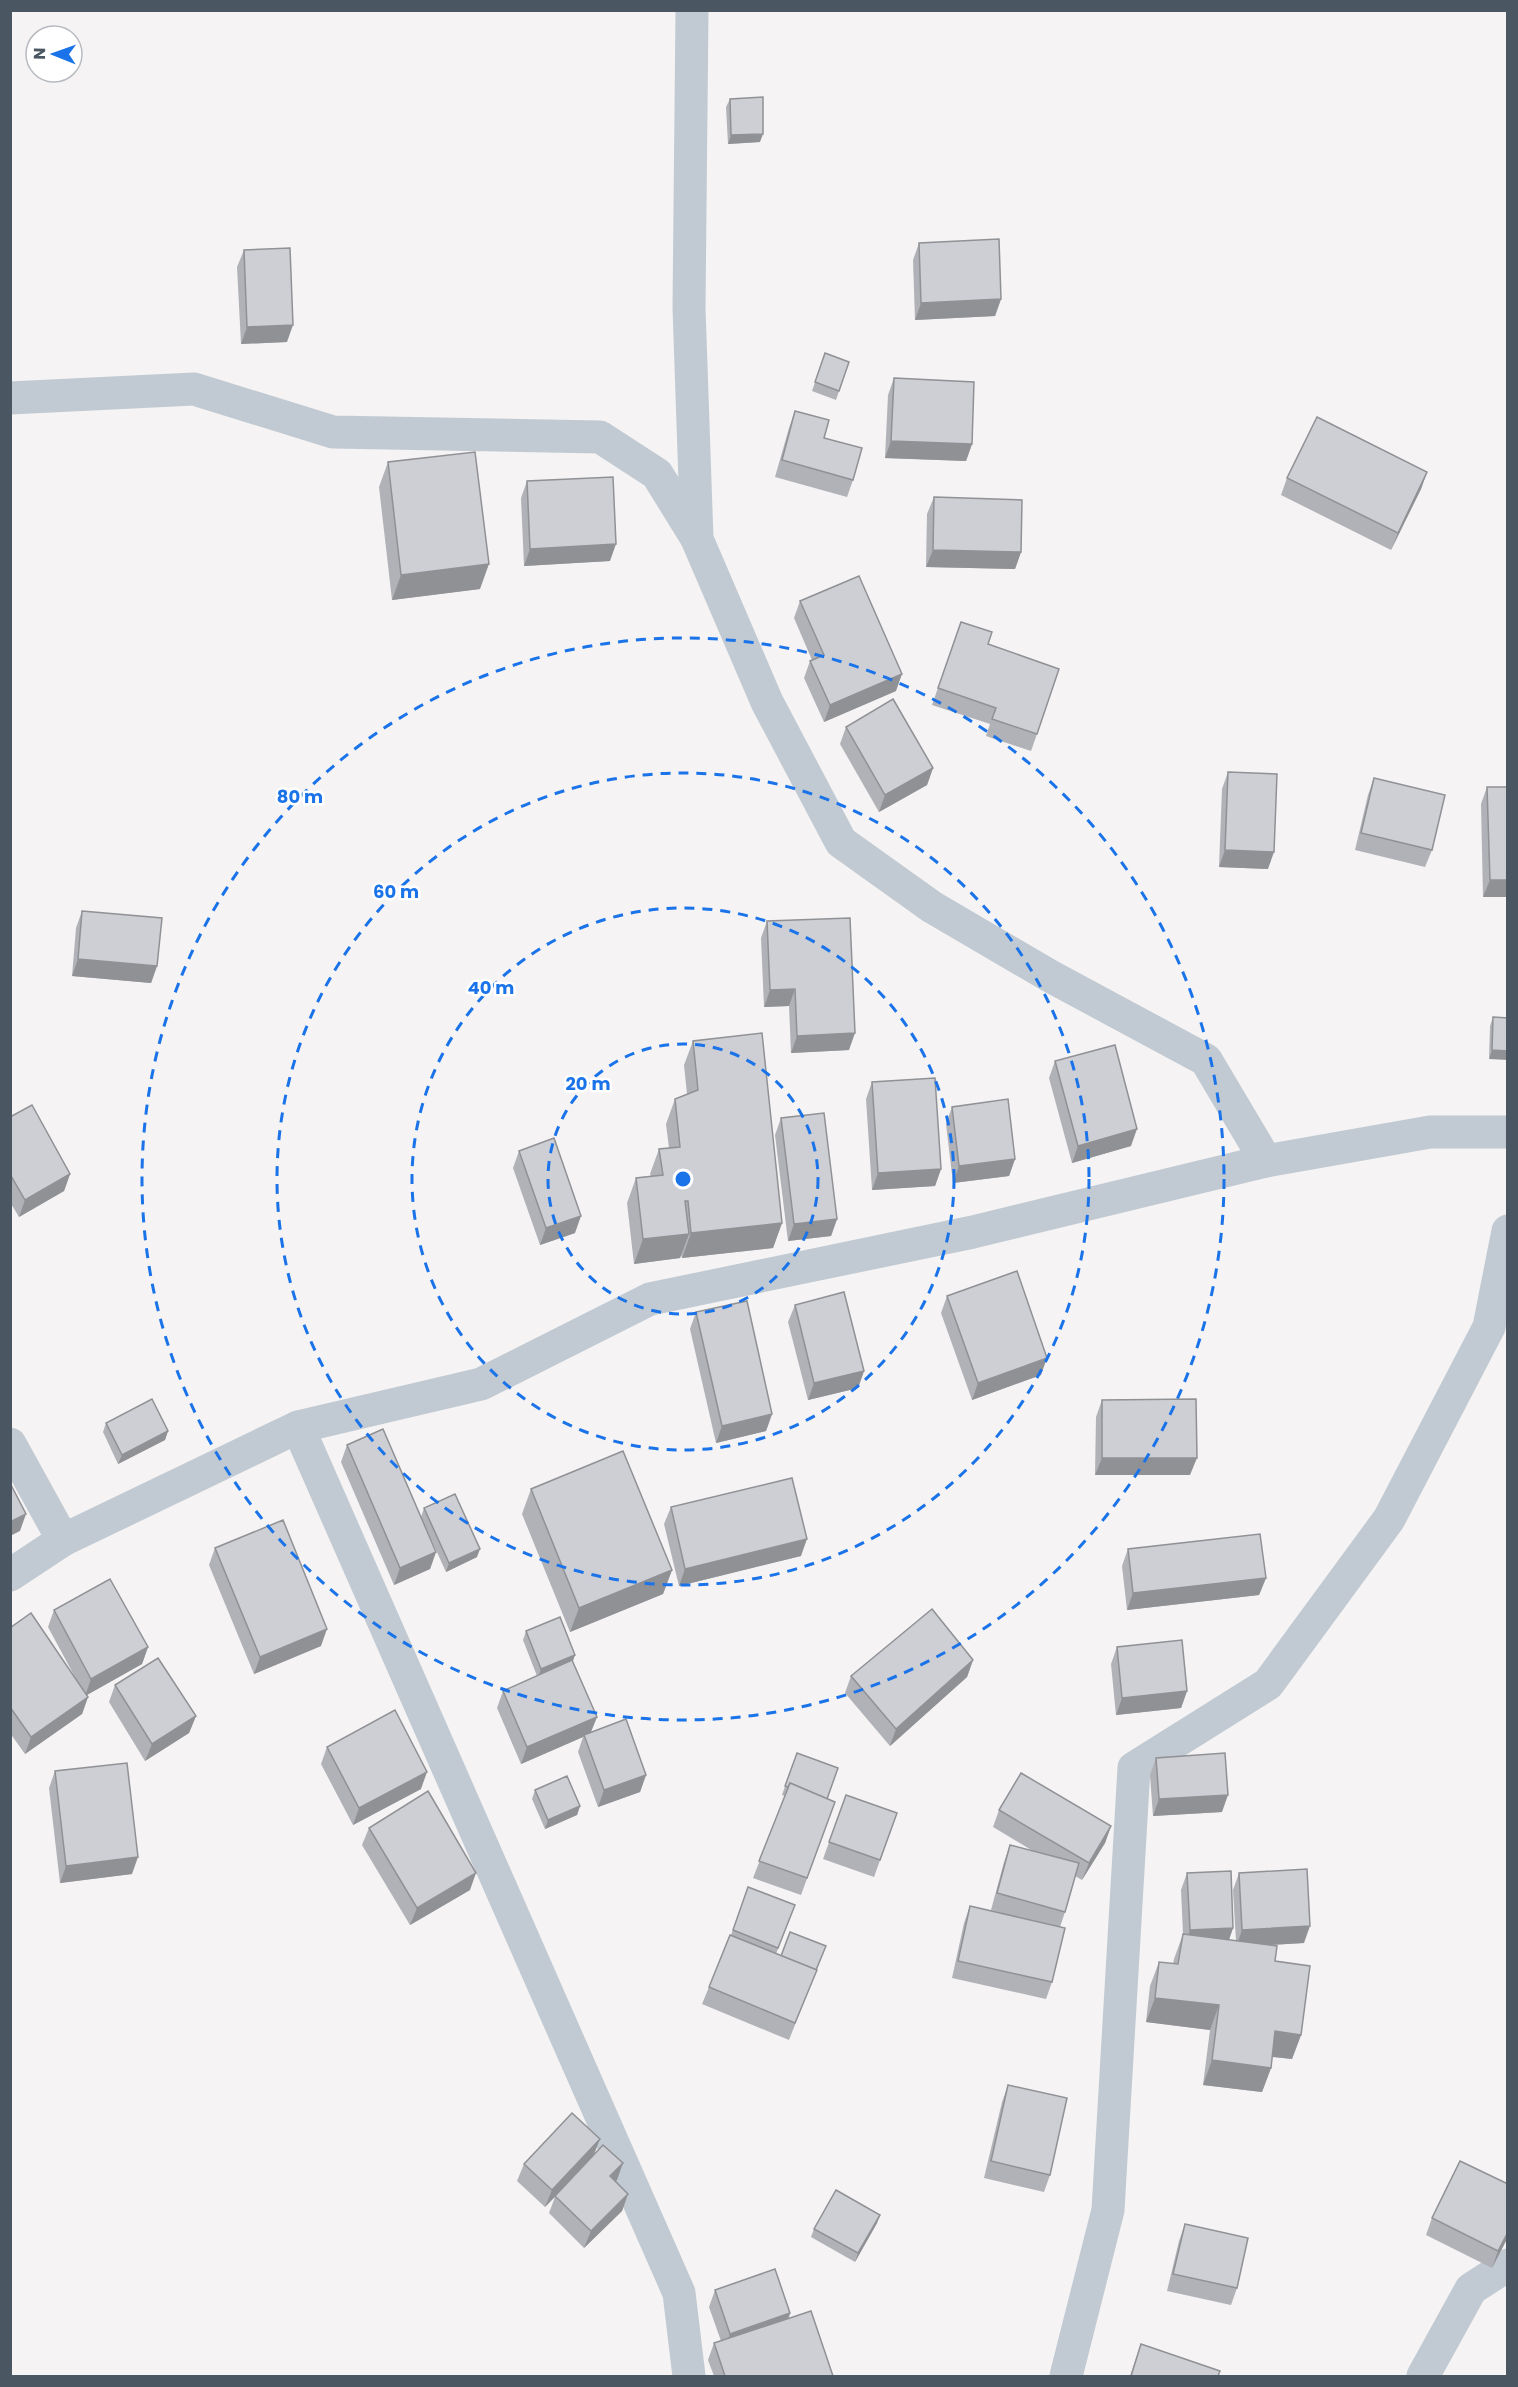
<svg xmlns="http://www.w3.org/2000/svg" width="1518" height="2387" font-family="Poppins,sans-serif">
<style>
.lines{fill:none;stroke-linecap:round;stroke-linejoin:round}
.minor{stroke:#c1cad2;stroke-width:33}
.wall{fill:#b0b2b7}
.shaded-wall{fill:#909195}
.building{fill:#cdcfd5;stroke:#909195;stroke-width:1.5}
.ring{fill:none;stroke:#1a73e8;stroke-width:3;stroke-dasharray:10 8}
.centre{fill:#1a73e8;stroke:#fff;stroke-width:3}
.ring-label{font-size:18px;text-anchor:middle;font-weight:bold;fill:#1a73e8;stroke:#fff;stroke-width:5;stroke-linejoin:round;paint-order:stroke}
</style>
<rect width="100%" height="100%" fill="#f5f3f3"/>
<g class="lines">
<!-- minor -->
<g class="minor">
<polyline points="692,10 689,308 697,539 767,702 841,842 932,907 1050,976 1206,1060 1266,1161"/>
<polyline points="10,398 194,389 333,432 600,437 657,474 696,537"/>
<polyline points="298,1427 679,2293 689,2376"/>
<polyline points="10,1444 63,1540"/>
<polyline points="10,1575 63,1540 298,1427 481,1384 650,1299 973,1232 1266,1161 1430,1132 1508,1132"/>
<polyline points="1066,2376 1108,2210 1134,1768 1268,1684 1389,1519 1489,1327 1508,1231"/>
<polyline points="1423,2376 1471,2289 1508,2265"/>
</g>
</g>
<!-- wall -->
<g class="wall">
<polygon points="730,99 760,142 728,144 726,107"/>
<polygon points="919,243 1001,299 995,316 915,320 913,260"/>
<polygon points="244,250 287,342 241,344 237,267"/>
<polygon points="825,353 849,362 836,400 812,391"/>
<polygon points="894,378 972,444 966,461 885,458 888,395"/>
<polygon points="795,411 824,438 853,480 847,497 775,477 789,428"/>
<polygon points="388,462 480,589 392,600 379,487"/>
<polygon points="1427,472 1421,489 1391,550 1281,495 1287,478"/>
<polygon points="527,481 610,561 524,566 521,498"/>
<polygon points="934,497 1021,552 1015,569 926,567 927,514"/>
<polygon points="800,601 896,691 824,722 804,678 810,661 812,660 794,618"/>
<polygon points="961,622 988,644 1037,734 1031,751 986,736 990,724 932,705"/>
<polygon points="846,727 933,768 927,785 879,812 840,744"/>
<polygon points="1228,772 1268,869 1219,867 1222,789"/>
<polygon points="1374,778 1432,850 1425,867 1355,850 1368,795"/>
<polygon points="1487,787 1508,897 1483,897 1481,804"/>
<polygon points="82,911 157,966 151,983 72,976 76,928"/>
<polygon points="767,921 849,1050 791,1053 789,1006 764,1007 761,938"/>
<polygon points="1493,1017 1508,1018 1489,1059 1490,1026"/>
<polygon points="693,1041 782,1223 773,1248 682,1258 681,1255 680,1258 634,1264 627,1203 636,1178 651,1176 650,1174 659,1149 669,1148 666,1124 675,1099 687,1094 684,1065"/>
<polygon points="1055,1061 1131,1146 1072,1163 1049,1078"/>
<polygon points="872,1082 941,1169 935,1186 872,1190 866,1099"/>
<polygon points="952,1107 1015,1159 1009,1176 953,1183 946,1124"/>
<polygon points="10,1117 70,1174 64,1191 19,1217 10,1202"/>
<polygon points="781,1118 837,1219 831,1236 788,1241 775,1135"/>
<polygon points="519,1151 575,1233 540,1245 513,1168"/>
<polygon points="947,1296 1041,1375 972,1400 941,1313"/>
<polygon points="795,1305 864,1371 858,1388 808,1400 788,1322"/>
<polygon points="696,1312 772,1414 766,1431 716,1443 690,1329"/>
<polygon points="1102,1400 1190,1475 1095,1475 1096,1417"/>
<polygon points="106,1423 168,1431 165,1440 118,1464 103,1432"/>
<polygon points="347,1445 436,1552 430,1569 394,1585 341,1462"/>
<polygon points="531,1489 672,1570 663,1594 570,1632 522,1514"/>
<polygon points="671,1507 801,1556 679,1586 664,1524"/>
<polygon points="424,1508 477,1557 446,1572 421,1517"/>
<polygon points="215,1548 321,1646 254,1674 209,1565"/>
<polygon points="1128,1549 1266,1578 1259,1595 1127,1610 1122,1566"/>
<polygon points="54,1610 148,1647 142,1664 87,1695 88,1697 82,1714 25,1754 10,1733 10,1628 76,1679 48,1627"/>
<polygon points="526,1631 573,1662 597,1717 591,1732 646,1775 640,1792 598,1807 578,1752 583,1737 521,1764 497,1708 503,1691 537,1676 523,1640"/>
<polygon points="1117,1647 1187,1691 1181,1708 1116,1715 1111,1664"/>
<polygon points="973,1660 967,1677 890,1746 845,1693 851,1676"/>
<polygon points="115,1685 196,1716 189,1733 145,1761 109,1702"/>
<polygon points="327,1747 421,1789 353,1825 321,1764"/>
<polygon points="797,1753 827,1799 835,1802 801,1895 753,1878 785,1796 782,1795"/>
<polygon points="1156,1758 1222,1812 1153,1816 1150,1775"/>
<polygon points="55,1771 132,1874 60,1883 49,1788"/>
<polygon points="535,1790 580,1806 577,1815 545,1829 532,1799"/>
<polygon points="846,1795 897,1813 874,1877 823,1859"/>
<polygon points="999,1810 1111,1826 1105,1843 1082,1880 1075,1876 1065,1912 1060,1927 1052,1982 1046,1999 952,1978 964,1923 970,1906 1013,1916 991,1910 1004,1862 1010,1845 1033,1851 993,1827"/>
<polygon points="369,1828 470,1890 410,1925 362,1845"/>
<polygon points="1187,1873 1233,1928 1229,1940 1236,1941 1233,1890 1239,1873 1304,1943 1269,1945 1301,2035 1292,2059 1272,2057 1271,2068 1262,2092 1203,2085 1210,2030 1146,2022 1150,1986 1159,1962 1173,1964 1174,1959 1183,1934 1181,1890"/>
<polygon points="748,1887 795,1905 776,1954 781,1956 826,1946 789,2040 702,2004 709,1987 731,1935"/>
<polygon points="1008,2085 1050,2175 1044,2192 984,2178 1002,2102"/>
<polygon points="600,2139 594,2155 617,2180 616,2181 628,2194 622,2211 584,2248 549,2213 555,2197 545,2207 517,2181 524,2164"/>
<polygon points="880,2215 877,2223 855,2262 811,2237 814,2229"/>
<polygon points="1432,2218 1508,2237 1492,2268 1426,2235"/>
<polygon points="1185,2224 1237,2288 1231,2305 1167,2291 1179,2241"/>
<polygon points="715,2290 790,2313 789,2318 833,2376 714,2376 708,2360 714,2343 721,2341 709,2307"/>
<polygon points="1141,2344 1218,2376 1130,2376"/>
</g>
<!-- shaded-wall -->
<g class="shaded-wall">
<polygon points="763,134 760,142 728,144 731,135"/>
<polygon points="1001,299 995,316 915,320 921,303"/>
<polygon points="293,325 287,342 241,344 247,327"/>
<polygon points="891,441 972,444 966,461 885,458"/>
<polygon points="1427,472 1421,489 1391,550 1398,533"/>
<polygon points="616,544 610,561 524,566 530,549"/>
<polygon points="933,550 1021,552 1015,569 926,567"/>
<polygon points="489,564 480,589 392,600 401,575"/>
<polygon points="902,674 896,691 824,722 830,705"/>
<polygon points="933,768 927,785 879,812 885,795"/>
<polygon points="1225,850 1274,852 1268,869 1219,867"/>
<polygon points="1490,880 1508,880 1508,897 1483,897"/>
<polygon points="78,959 157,966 151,983 72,976"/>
<polygon points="795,989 789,1006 764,1007 770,990"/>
<polygon points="855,1033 849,1050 791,1053 797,1036"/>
<polygon points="1492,1050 1508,1051 1508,1060 1489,1059"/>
<polygon points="1137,1129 1131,1146 1072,1163 1078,1146"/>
<polygon points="1015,1159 1009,1176 953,1183 959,1166"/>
<polygon points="941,1169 935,1186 872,1190 878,1173"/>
<polygon points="70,1174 64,1191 19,1217 25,1200"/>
<polygon points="581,1216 575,1233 540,1245 546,1228"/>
<polygon points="837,1219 831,1236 788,1241 794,1224"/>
<polygon points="782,1223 773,1248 682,1258 691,1233"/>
<polygon points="689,1234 680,1258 634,1264 643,1239"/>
<polygon points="1047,1358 1041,1375 972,1400 978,1383"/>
<polygon points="864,1371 858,1388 808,1400 814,1383"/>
<polygon points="772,1414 766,1431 716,1443 722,1426"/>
<polygon points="168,1431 165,1440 118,1464 122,1455"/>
<polygon points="1102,1458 1197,1458 1190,1475 1095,1475"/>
<polygon points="26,1514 20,1531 10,1536 10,1522"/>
<polygon points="807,1539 801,1556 679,1586 685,1569"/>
<polygon points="480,1549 477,1557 446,1572 449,1563"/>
<polygon points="436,1552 430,1569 394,1585 400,1568"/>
<polygon points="672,1570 663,1594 570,1632 579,1608"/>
<polygon points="1266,1578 1259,1595 1127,1610 1133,1593"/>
<polygon points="327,1629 321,1646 254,1674 260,1657"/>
<polygon points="148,1647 142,1664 85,1696 91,1679"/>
<polygon points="575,1655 572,1664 538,1678 541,1669"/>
<polygon points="973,1660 967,1677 890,1746 896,1729"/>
<polygon points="1187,1691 1181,1708 1116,1715 1122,1698"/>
<polygon points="88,1697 82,1714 25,1754 31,1737"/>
<polygon points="196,1716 189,1733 145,1761 152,1744"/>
<polygon points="597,1717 590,1734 584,1735 583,1737 521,1764 527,1747"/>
<polygon points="427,1772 421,1789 353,1825 359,1808"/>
<polygon points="646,1775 640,1792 598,1807 604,1790"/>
<polygon points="1228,1795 1222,1812 1153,1816 1159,1799"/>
<polygon points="580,1806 577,1815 545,1829 548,1820"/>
<polygon points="1111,1826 1105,1843 1082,1880 1089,1863"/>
<polygon points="138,1857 132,1874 60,1883 66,1866"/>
<polygon points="476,1873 470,1890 410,1925 417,1908"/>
<polygon points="1310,1926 1304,1943 1236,1947 1242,1930"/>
<polygon points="1233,1928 1227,1945 1184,1947 1190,1930"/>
<polygon points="1155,1998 1219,2005 1210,2030 1146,2022"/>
<polygon points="1275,2031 1301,2035 1292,2059 1266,2056"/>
<polygon points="1212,2060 1271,2068 1262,2092 1203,2085"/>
<polygon points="600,2139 593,2156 545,2207 552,2190"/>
<polygon points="623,2163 617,2180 604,2193 610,2176"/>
<polygon points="628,2194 622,2211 584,2248 591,2231"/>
<polygon points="880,2215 877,2223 855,2262 858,2253"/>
<polygon points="1508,2232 1508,2237 1492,2268 1498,2251"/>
<polygon points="790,2313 784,2330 724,2351 730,2334"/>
</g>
<!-- building -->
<g class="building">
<polygon points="763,97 763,134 731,135 730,99"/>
<polygon points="999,239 1001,299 921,303 919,243"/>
<polygon points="290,248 293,325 247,327 244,250"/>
<polygon points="825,353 849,362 839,391 815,382"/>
<polygon points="894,378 974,382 972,444 891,441"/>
<polygon points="795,411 829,420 824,438 862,448 853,480 782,460"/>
<polygon points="1317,417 1427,472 1398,533 1287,478"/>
<polygon points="475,452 489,564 401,575 388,462"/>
<polygon points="613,477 616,544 530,549 527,481"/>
<polygon points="934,497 1022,500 1021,552 933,550"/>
<polygon points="859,576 902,674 830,705 810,661 824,655 800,601"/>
<polygon points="961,622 992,632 988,644 1059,669 1037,734 992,719 996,708 938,688"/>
<polygon points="893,699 933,768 885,795 846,727"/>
<polygon points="1228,772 1277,774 1274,852 1225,850"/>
<polygon points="1374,778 1445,795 1432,850 1361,833"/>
<polygon points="1487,787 1508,787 1508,880 1490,880"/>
<polygon points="82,911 162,918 157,966 78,959"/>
<polygon points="850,918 855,1033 797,1036 795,989 770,990 767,921"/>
<polygon points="1493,1017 1508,1018 1508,1051 1492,1050"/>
<polygon points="762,1033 782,1223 691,1233 688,1201 685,1201 689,1234 643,1239 636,1178 663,1175 659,1149 680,1147 675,1099 698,1090 693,1041"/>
<polygon points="1115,1045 1137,1129 1078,1146 1055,1061"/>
<polygon points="935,1078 941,1169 878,1173 872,1082"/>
<polygon points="1008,1099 1015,1159 959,1166 952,1107"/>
<polygon points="32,1105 70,1174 25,1200 10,1174 10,1117"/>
<polygon points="824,1113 837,1219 794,1224 781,1118"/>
<polygon points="554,1138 581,1216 546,1228 519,1151"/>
<polygon points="1017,1271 1047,1358 978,1383 947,1296"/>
<polygon points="844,1292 864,1371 814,1383 795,1305"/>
<polygon points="747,1301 772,1414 722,1426 696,1312"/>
<polygon points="152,1399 168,1431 122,1455 106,1423"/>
<polygon points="1196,1399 1197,1458 1102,1458 1102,1400"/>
<polygon points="383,1429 436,1552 400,1568 347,1445"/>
<polygon points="623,1451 672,1570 579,1608 531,1489"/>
<polygon points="792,1478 807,1539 685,1569 671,1507"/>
<polygon points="10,1483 26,1514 10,1522"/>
<polygon points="455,1494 480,1549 449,1563 424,1508"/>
<polygon points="283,1520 327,1629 260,1657 215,1548"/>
<polygon points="1260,1534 1266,1578 1133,1593 1128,1549"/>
<polygon points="110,1579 148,1647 91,1679 54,1610"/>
<polygon points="932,1609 973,1660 896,1729 851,1676"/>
<polygon points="31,1613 88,1697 31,1737 10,1707 10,1628"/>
<polygon points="560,1617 575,1655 541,1669 526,1631"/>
<polygon points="1182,1640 1187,1691 1122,1698 1117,1647"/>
<polygon points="158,1658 196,1716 152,1744 115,1685"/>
<polygon points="572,1660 597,1717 527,1747 503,1691"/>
<polygon points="395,1710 427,1772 359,1808 327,1747"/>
<polygon points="626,1719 646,1775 604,1790 584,1735"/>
<polygon points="797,1753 838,1768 827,1799 790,1783 788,1787 785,1786"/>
<polygon points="1225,1753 1228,1795 1159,1799 1156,1758"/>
<polygon points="127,1763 138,1857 66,1866 55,1771"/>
<polygon points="1021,1773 1111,1826 1089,1863 999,1810"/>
<polygon points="567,1776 580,1806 548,1820 535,1790"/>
<polygon points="790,1783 835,1802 807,1878 759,1861"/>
<polygon points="428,1791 476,1873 417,1908 369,1828"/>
<polygon points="846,1795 897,1813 880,1860 829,1842"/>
<polygon points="1010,1845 1079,1863 1065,1912 997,1893"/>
<polygon points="1307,1869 1310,1926 1242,1930 1239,1873"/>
<polygon points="1231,1871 1233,1928 1190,1930 1187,1873"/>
<polygon points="748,1887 795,1905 778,1948 733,1930"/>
<polygon points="970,1906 1065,1928 1052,1982 958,1961"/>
<polygon points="790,1932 826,1946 816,1970 781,1956"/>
<polygon points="1183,1934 1277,1946 1275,1961 1310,1966 1301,2035 1275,2031 1271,2068 1212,2060 1219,2005 1155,1998 1159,1962 1178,1964"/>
<polygon points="730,1935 817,1970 795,2023 709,1987"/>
<polygon points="1008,2085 1067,2098 1050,2175 991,2161"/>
<polygon points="572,2113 600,2139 552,2190 524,2164"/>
<polygon points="603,2145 623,2163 610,2176 628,2194 591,2231 555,2196"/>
<polygon points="1460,2161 1508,2184 1508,2232 1498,2251 1432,2218"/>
<polygon points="836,2190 880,2215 858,2253 814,2229"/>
<polygon points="1185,2224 1248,2238 1237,2288 1173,2274"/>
<polygon points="775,2269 790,2313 730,2334 715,2290"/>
<polygon points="811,2311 833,2376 725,2376 714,2343"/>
<polygon points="1141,2344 1220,2371 1218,2376 1131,2376"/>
</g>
<!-- distance rings -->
<g class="ring">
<circle cx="683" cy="1179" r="135"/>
<circle cx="683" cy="1179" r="271"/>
<circle cx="683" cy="1179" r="406"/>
<circle cx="683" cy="1179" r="541"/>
</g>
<circle cx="683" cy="1179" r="9" class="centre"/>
<g class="ring-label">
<text x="300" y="803">80 m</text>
<text x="396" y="898">60 m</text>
<text x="491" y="994">40 m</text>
<text x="588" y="1090">20 m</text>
</g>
<!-- border -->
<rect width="1518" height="2387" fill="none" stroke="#4a5661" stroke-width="24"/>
<!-- north arrow -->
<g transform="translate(54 54) rotate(271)"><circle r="28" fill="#ffffff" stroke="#b7bbc0" stroke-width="1.5"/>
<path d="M0-4.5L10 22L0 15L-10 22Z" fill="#1a73e8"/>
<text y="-9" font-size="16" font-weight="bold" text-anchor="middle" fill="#4a5661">N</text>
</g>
</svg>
